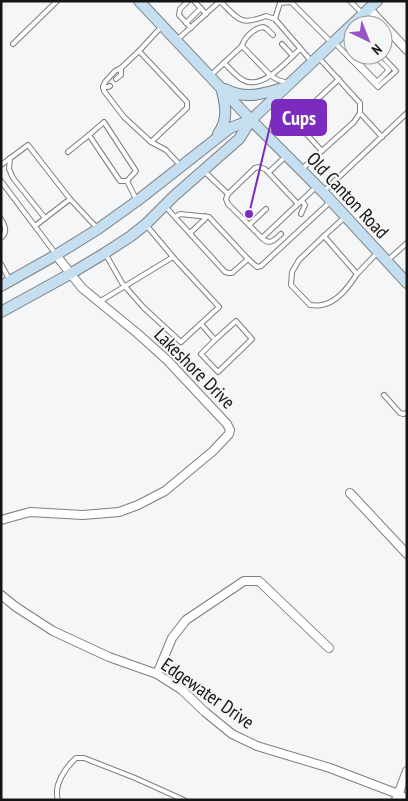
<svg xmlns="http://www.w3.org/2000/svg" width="408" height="801" font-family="'PT Sans Narrow',sans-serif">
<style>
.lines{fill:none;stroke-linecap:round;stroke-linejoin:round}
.lane-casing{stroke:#7c7e80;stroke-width:6}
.street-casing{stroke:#7c7e80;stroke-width:10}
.secondary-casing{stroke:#7c7e80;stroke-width:12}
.lane{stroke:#fff;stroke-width:4}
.street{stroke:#fff;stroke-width:8}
.secondary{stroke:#c5def0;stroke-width:10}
.labels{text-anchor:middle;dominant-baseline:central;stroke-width:4;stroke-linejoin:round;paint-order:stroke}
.street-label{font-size:19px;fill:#141415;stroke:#f4f6f7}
.leader{fill:none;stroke:#7b2cbf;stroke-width:2}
.callout-dot{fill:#7b2cbf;stroke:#f4f6f7;stroke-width:2}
.callout{fill:#7b2cbf;stroke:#7b2cbf;stroke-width:2}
.callout-label{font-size:20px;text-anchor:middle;font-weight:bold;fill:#fff}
</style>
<rect width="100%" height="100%" fill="#f4f6f7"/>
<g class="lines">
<defs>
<g id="lane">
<polyline points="188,1 180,9 179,15 191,28"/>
<polyline points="194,1 206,14"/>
<polyline points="350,1 363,14"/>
<polyline points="280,3 291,2 331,42"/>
<polyline points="275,19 280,3"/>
<polyline points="186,23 201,8"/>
<path d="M178,39L220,1C239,20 240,26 266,16L275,19L312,62"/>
<polyline points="334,42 378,87 396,71 381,55"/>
<polyline points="13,44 57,1"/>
<polyline points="282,44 293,56"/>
<polyline points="242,46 271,76 278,80 288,83"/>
<polyline points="139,51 187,102 187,108 151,142"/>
<polyline points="352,60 357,61 377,82 389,70 374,55"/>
<path d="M224,63C231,69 237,78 245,81C264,89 288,60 300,49"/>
<path d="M210,76L242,46C244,38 254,28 263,27L267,29L273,35"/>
<polyline points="116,79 121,75 121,68"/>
<polyline points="110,86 108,87 103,87 104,91 124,117 151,142 166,150 180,165"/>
<polyline points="103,87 105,82 115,71 121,68 139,51 162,26"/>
<polyline points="360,113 382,137"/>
<polygon points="104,122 136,171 127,181 120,181 89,135"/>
<polyline points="322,151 300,127 298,121 302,114 339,79"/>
<polyline points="68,152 89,135"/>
<polyline points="10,158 9,169 13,178 45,218"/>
<polyline points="1,165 28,145 70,199 98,229"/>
<polyline points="303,168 354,122 360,113 360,103 318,57"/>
<polyline points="205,172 228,194 226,199 228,204 262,238 317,186"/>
<polyline points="269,172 285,157"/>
<polyline points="1,181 55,253"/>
<polyline points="127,181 136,199"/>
<polyline points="323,192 407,113"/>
<polyline points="228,194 255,168 259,167 265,169 298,204"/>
<polyline points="164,205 225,272 229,273 232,273 248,259 209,217 180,214 175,217"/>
<polyline points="301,214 305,205 302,201"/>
<polyline points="345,217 324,236 357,274 378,252"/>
<path d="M1,219C5,226 8,232 1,238"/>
<polyline points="249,225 266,209"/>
<polyline points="35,226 70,199"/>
<polyline points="190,233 205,219 205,216"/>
<path d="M324,236L299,260L292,272L291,285L310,305C314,305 318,306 322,305C338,302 349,286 357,274"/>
<path d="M262,238C270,246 274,240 281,234"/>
<polyline points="105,253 122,283 144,308 181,342 219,307 173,257"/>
<polyline points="248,259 257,267 261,266 330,202"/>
<polyline points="388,260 407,243"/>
<polyline points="1,264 9,279"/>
<polyline points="99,302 173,257 147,226"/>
<polyline points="201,324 215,340 201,354 218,372 252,339 236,321 215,340"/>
<polyline points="384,395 400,413 403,414 407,413"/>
<path d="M58,800C53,785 66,767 76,758H84L135,778L184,800"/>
</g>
<g id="street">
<polyline points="369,9 407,50"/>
<polyline points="350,493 407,554"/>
<polyline points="1,520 30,512 83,515 119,512 138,505 165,491 213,451 229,434 230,430 227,424 167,360 137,333 82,288 56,255"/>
<polyline points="1,595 16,607 53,631 109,657 157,674 182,690 205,712 232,734 257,746 330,768 398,794 407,799"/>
<polyline points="157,674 172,638 186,620 244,581 259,581 329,648"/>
<polyline points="396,800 407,771"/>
</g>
<g id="secondary">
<polyline points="139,1 251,120 323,192 407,283"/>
<path d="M225,89C246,100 262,94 283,88"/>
<path d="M218,134C228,120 226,107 222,91"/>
<polyline points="1,286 56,255 98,229 137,201 230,128 251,120"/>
<polyline points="1,312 70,274 105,253 131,236 146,224 174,196 239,139 251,120 377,1"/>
</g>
</defs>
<!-- lane casing -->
<use href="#lane" class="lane-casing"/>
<!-- street casing -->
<use href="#street" class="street-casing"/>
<!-- secondary casing -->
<use href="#secondary" class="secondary-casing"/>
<!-- lane -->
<use href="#lane" class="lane"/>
<!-- street -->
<use href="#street" class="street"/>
<!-- secondary -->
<use href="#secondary" class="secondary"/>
</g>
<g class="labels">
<!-- street labels -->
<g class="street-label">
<text transform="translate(348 195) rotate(47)">Old Canton Road</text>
<text transform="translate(195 368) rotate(45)">Lakeshore Drive</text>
<text transform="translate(208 693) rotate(35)">Edgewater Drive</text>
</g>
</g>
<!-- callouts -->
<path class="leader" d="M249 214L272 118"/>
<circle class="callout-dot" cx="249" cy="214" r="5"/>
<rect class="callout" x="272" y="100" width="54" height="35" rx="5"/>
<g class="callout-label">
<text x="299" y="125">Cups</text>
</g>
<!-- border -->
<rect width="408" height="801" fill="none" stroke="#141415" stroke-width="5"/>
<!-- north arrow -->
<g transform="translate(368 40) rotate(137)"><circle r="24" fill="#f4f6f7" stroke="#9a9c9d"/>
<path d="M0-4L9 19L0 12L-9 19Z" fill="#9854c9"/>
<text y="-8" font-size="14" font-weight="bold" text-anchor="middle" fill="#141415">N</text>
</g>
</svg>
